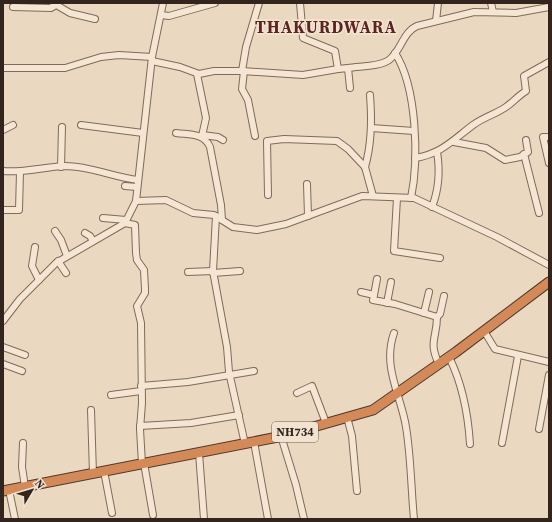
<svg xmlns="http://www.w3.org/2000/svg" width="552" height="522" font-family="'Source Serif 4',serif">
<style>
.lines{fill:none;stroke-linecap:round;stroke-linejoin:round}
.minor-casing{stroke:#82695a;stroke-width:8}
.highway-casing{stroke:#50392e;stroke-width:11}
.minor{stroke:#f5e6d4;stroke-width:6}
.highway{stroke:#d38a58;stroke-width:9}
.labels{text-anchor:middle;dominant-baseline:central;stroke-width:3.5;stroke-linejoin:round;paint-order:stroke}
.shield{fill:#f2e3d0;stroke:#6c5d53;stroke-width:1}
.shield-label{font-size:12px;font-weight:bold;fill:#33241d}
.district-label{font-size:17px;font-weight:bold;letter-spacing:1px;fill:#5c2420;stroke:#f2e3d0}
</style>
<rect width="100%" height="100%" fill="#ead8c1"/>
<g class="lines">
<defs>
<g id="minor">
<polyline points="53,3 70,13 95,19"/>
<polyline points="300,3 303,38 335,51 338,69 348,68 350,88"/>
<polyline points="491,3 493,12"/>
<polyline points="13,7 51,8 56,5"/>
<polyline points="161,15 169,16 215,3"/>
<polyline points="436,21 438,3"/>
<path d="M395,53C417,87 419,159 411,198"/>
<polyline points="152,61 180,67 199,74 214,71 242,71 246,47 259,3"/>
<polyline points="3,68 65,68 101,57 119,55 152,57"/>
<path d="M348,68C360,66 379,67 389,60C401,51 403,32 417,26L474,12L516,13L549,7"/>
<polyline points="242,71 303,75 338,69"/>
<polyline points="244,71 242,89 248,100 255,136"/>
<polyline points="197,74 206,118 202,136"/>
<polyline points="81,125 143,133"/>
<polyline points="371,128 414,131"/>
<polyline points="3,130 13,125"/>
<path d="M176,133C190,135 204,133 210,147L221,205L222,220"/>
<polyline points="202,135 218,137 223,140"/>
<polyline points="549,137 543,137 549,163"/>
<polyline points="454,142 486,148 505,160 520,157 528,152 526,140"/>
<polyline points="524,154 539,213"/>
<path d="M415,158C441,154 453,140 473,125C484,117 496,114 506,107C513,102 518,96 526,91L524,76L549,62"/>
<polyline points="61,167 62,127"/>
<path d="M365,167C372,143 372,120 370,95"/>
<path d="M3,171C24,173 43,167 65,166C90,166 113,177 138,180"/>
<polyline points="307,184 308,216"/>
<polyline points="125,186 137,187"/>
<polyline points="268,195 267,141 284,139 337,141 348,149 365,167 373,196"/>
<polyline points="397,198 394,251 440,258"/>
<polyline points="136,201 166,200 193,213 214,215 233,227 257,230 286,224 362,196 414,198 497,237 549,265"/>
<path d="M432,207C439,189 440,170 437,152"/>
<polyline points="3,210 19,210 20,172"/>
<polyline points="216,216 213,271 227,347 229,372 245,444"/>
<polyline points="103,218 126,220"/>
<polyline points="125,223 135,225 136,253 137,260 144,270 145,289 145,293 137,306 141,323 142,403 140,429 142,464"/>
<polyline points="55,231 61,240 67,256"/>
<polyline points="85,233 90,236 93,241"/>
<polyline points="35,247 32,266 39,280"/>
<polyline points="58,261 66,273"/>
<polyline points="188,272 213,271"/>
<polyline points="213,273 240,271"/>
<path d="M361,292L374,295L373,300L395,304L437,317C437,338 428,342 439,364"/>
<polyline points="374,295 377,279"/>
<polyline points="387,303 391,282"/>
<polyline points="424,313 429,292"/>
<polyline points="437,317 440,314 444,296"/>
<polyline points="3,321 20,299 56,263 125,223 136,201 152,57 163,3"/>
<polyline points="484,331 495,349 549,362"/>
<path d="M394,333C382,367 401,395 406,427C411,457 411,488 414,519"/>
<polyline points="3,347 25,355"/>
<path d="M449,357C463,385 468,413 470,444"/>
<polyline points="3,364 22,371"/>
<polyline points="141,386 188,382 254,371"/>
<polyline points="297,393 312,386 326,423"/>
<polyline points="111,395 141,391"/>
<polyline points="91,410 93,474"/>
<polyline points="347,417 352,436 357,491"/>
<polyline points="140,426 191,423 239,415"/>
<polyline points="539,429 549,375"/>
<polyline points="281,436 296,485 304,519"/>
<polyline points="254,442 268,519"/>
<polyline points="23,443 22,467 25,487"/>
<polyline points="502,443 518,356"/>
<polyline points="199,453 204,519"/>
<polyline points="144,463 153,515"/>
<polyline points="104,471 112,513"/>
<polyline points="9,490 15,519"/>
</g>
<polyline id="highway" points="3,491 278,437 373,410 456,352 549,282"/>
</defs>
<!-- minor casing -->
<use href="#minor" class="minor-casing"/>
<!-- highway casing -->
<use href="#highway" class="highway-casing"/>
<!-- minor -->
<use href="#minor" class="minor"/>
<!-- highway -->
<use href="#highway" class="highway"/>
</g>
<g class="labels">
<!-- shield labels -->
<rect class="shield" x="272" y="422" width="46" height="20" rx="3"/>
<g class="shield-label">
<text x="295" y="432">NH734</text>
</g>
<!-- district labels -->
<g class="district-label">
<text x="326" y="27">THAKURDWARA</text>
</g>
</g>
<!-- border -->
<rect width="552" height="522" fill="none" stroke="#33241d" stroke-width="8"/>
<!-- north arrow -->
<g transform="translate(32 490) rotate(52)" stroke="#f2e3d0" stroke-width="3" paint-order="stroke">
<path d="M0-3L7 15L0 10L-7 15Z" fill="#33241d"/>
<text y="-6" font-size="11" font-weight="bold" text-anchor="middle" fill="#33241d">N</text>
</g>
</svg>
